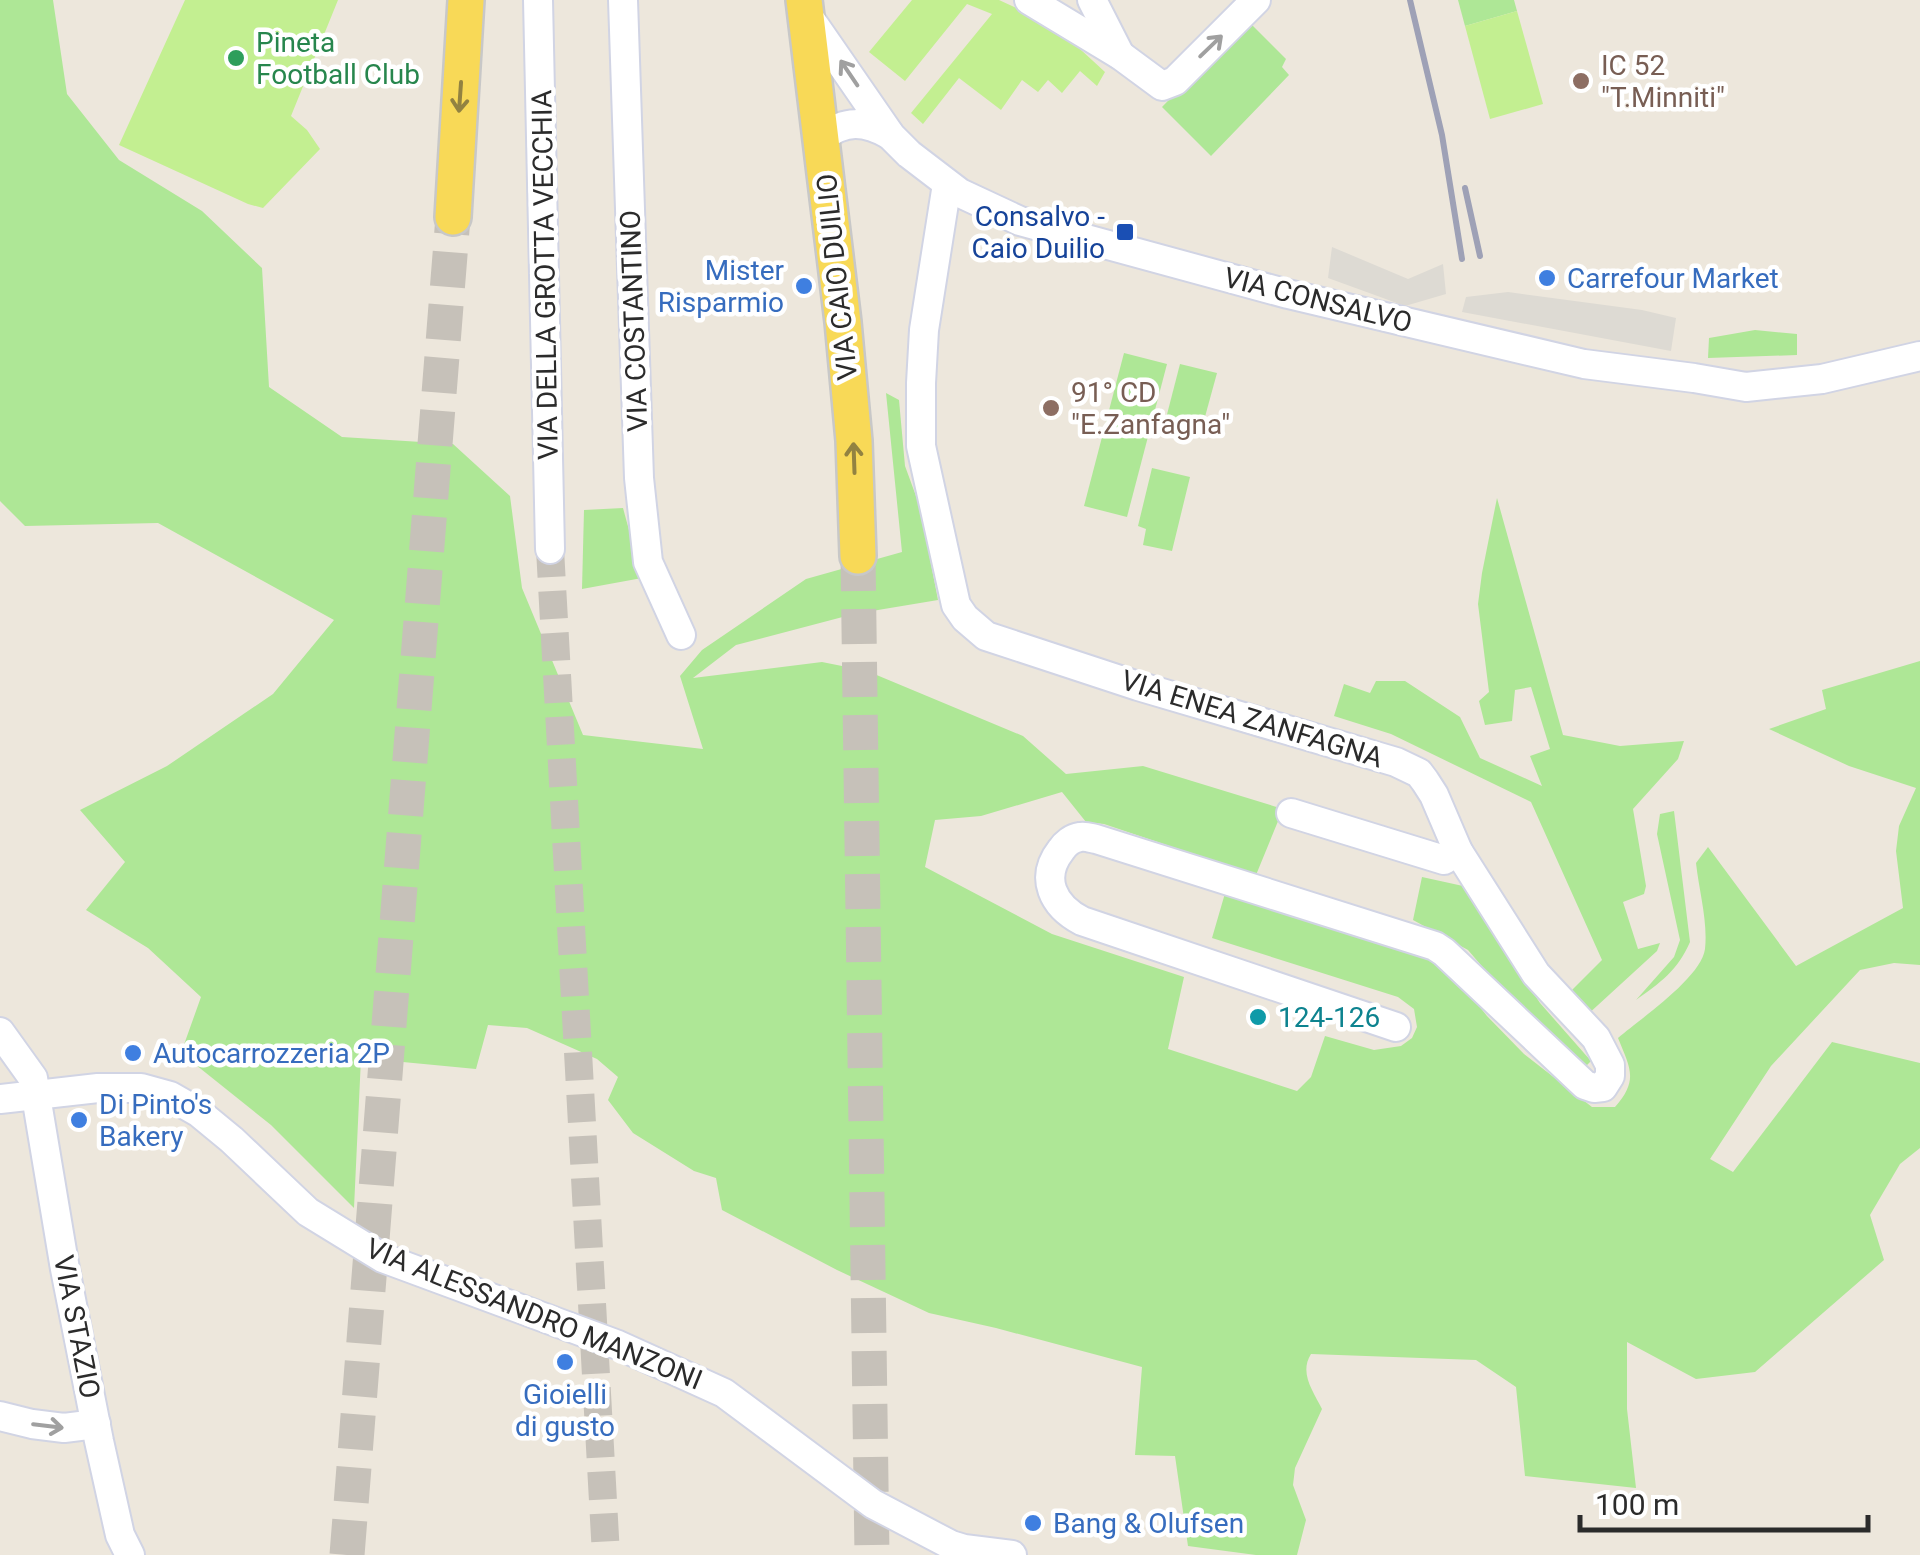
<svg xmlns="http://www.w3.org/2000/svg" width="1920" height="1555" font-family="Roboto,sans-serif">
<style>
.green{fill:#aee796}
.pitch{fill:#c3ef91}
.plaza{fill:#dddad3}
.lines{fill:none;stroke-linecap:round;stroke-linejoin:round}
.minor-tunnel{stroke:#c6c1b9;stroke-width:28;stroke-dasharray:28 14;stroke-linecap:butt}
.major-tunnel{stroke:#c6c1b9;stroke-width:35;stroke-dasharray:35 18;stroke-linecap:butt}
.minor-casing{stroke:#d1d4e4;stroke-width:32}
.major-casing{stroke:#c8c8c8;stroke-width:40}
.minor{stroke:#fff;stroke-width:28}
.major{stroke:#f8d957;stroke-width:35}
.rail{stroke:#9ea1b6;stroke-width:6}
.oneway{stroke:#a0a0a0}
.oneway2{stroke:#928241}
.leisure-dot{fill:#2e9e5b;stroke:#fff;stroke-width:4}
.education-dot{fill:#8d6e63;stroke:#fff;stroke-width:4}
.transit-dot{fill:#1a4fb4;stroke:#fff;stroke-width:4}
.shop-dot{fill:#3f7fe0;stroke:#fff;stroke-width:4}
.culture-dot{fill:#0f9aa8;stroke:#fff;stroke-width:4}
.labels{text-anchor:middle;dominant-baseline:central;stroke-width:9;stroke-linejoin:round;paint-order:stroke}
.leisure-label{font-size:28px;fill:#27864d;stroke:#fff;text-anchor:start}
.education-label{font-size:28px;fill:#785e54;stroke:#fff;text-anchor:start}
.transit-label{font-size:28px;fill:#164399;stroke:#fff;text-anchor:end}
.shop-label{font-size:28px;fill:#366cbe;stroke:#fff;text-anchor:start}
.street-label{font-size:28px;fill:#2b2b2b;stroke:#fff}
.culture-label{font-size:28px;fill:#0d838f;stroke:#fff;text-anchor:start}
</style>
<rect width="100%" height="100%" fill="#ede7dc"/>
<!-- green -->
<g class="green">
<path d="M0,0H53L67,94L119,160L202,211L262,268L269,387L342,437L453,444L510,496L522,588L583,735L703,749L680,676L702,650L806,579L902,552L886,393L899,400L905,466L920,507L938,600L854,614L736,645L693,678L822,662L867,671L1023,736L1066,774L1143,766L1283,809L1256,875L1104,824L1086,822L1062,792L981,816L935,820L925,867L1052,934L1184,977L1168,1049L1297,1091L1311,1077L1325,1036L1374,1050L1401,1046L1412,1038L1417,1027L1414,1009L1398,997L1212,938L1228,883L1434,949L1487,1016L1524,1054L1592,1107H1615C1639,1080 1630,1068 1618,1038C1640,1019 1701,978 1705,949C1708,921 1699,891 1696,863L1708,847L1796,966L1903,908L1896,851L1899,826L1916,788L1849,766L1769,729L1826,709L1822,690L1920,661V965L1894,963L1860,970L1771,1066L1710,1159L1733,1172L1832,1042L1920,1063V1148L1900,1164L1870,1215L1884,1260L1755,1372L1696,1379L1627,1342V1409L1636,1488L1525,1476L1516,1387L1476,1360L1311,1354C1299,1373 1313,1391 1322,1409L1295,1468L1293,1485L1306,1520L1297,1555H1256L1188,1546L1175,1456L1135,1455L1142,1367L996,1328L929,1313L837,1270L722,1210L716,1178L694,1171L633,1133L608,1100L618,1077L597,1059L527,1028L488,1025L476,1069L361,1058L354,1208L271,1125L181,1053L201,997L148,948L86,910L125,862L80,810L167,766L273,694L334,620L158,523L25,526L0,501Z"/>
<polygon points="1458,0 1514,0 1517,11 1465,26"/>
<polygon points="1247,20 1286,59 1282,67 1289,75 1211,156 1162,107"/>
<polygon points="1755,330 1797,334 1797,355 1708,358 1709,338"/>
<polygon points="1124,353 1167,364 1127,517 1084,506"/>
<polygon points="1180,364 1217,373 1200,435 1164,426"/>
<polygon points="1152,468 1190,477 1172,551 1143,545 1146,529 1138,526"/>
<polygon points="1497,498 1563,735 1620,746 1684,741 1678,759 1633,809 1646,886 1644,894 1623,902 1638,949 1660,943 1657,951 1586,1016 1565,997 1602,960 1531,802 1391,734 1334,716 1344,684 1370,693 1376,681 1405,681 1460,717 1480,758 1542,786 1530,756 1550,749 1531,687 1515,690 1512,721 1485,725 1479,701 1489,692 1478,604 1482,573"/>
<polygon points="623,508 642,578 582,589 584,510"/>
<path d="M1674,811L1690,942C1678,970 1660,983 1636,1000L1674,957L1680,940L1657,834L1660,814Z"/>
<polygon points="1422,877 1463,886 1540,1003 1591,1061 1582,1070 1510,999 1468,950 1413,920"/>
</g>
<!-- pitch -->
<g class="pitch">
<polygon points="185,0 338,0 291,116 307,130 320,149 263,208 248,204 119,145"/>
<polygon points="912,0 999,0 1055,26 1105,72 1097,86 1080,71 1062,93 1048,80 1038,92 1022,80 1001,110 959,78 923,124 911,113 992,14 967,4 905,81 869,52"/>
<polygon points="1517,11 1543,104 1490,119 1465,26"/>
</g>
<!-- plaza -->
<g class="plaza">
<polygon points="1332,247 1408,279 1443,264 1446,294 1405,306 1328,278"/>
<polygon points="1508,292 1642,310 1676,318 1671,351 1462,312 1466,297"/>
</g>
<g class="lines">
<!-- minor-tunnel -->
<polyline class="minor-tunnel" points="550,549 606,1555"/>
<!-- major-tunnel -->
<g class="major-tunnel">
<polyline points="858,556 872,1555"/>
<polyline points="347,1555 453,217"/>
</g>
<defs>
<g id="minor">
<polyline points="538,0 550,549"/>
<polyline points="623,0 639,478 648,562 681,635"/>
<polyline points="1029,0 1120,55 1162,86 1175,81 1256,0"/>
<polyline points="1092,0 1120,55"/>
<polyline points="806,13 891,136 909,154 960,193 1020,221 1288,294 1584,364 1694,378 1746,387 1822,379 1920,356"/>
<path d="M822,138C845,119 865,121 890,135"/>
<path d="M947,184L924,330L921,383V446L956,605L965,618L986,636L1138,686L1396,762L1419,773L1425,781L1434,795L1458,851L1536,974L1596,1038L1610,1065V1076L1603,1087L1594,1088L1585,1085L1444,952L1435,946L1096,839C1091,838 1085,836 1080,837C1072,838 1065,844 1061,850C1039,878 1053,906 1082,921L1396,1027"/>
<polyline points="1291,813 1444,860 1458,851"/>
<polyline points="0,1032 33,1078 65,1269 99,1441 120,1535 130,1555"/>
<polyline points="0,1099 98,1088 141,1088 170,1096 198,1112 232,1140 308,1212 383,1258 618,1345 724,1393 873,1504 951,1545 964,1549 1012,1555"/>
<polyline points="0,1416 32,1424 64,1428 96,1424"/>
</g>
<g id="major">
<polyline points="804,0 843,322 854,441 858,556"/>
<polyline points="453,217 466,0"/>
</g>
</defs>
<!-- minor casing -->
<use href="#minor" class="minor-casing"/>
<!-- major casing -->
<use href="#major" class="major-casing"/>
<!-- minor -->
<use href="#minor" class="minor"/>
<!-- major -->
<use href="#major" class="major"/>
<!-- rail -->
<g class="rail">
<polyline points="1410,0 1442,135 1462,259"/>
<polyline points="1465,188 1480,256"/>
</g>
</g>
<!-- one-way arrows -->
<defs><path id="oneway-shaft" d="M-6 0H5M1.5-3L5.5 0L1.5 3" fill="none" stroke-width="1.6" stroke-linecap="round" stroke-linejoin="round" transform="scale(2.5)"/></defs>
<g class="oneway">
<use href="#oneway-shaft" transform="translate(1211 46) rotate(-44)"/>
<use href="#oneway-shaft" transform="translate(849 73) rotate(-124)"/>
<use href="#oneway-shaft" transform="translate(48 1426) rotate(7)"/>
</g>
<g class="oneway2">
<use href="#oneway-shaft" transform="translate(460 97) rotate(94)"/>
<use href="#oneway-shaft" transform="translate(854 458) rotate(-92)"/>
</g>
<!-- markers -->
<circle class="leisure-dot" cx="236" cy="58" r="10"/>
<g class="education-dot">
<circle cx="1581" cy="81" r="10"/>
<circle cx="1051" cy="408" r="10"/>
</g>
<rect class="transit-dot" x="1115" y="222" width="20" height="20" rx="5"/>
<g class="shop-dot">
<circle cx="1547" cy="278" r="10"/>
<circle cx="804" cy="286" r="10"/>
<circle cx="133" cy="1053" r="10"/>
<circle cx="79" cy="1120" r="10"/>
<circle cx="565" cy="1362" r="10"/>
<circle cx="1033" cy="1523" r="10"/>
</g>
<circle class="culture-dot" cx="1258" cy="1017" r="10"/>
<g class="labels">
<!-- leisure labels -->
<g class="leisure-label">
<text x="256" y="42">Pineta<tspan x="256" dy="32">Football Club</tspan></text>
</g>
<!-- education labels -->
<g class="education-label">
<text x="1601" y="65">IC 52<tspan x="1601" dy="32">"T.Minniti"</tspan></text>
<text x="1071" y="392">91° CD<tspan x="1071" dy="32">"E.Zanfagna"</tspan></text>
</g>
<!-- transit labels -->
<g class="transit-label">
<text x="1105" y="216">Consalvo -<tspan x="1105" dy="32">Caio Duilio</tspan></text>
</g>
<!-- shop labels -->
<g class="shop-label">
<text x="784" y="270" text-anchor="end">Mister<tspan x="784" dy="32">Risparmio</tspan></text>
<text x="1567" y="278">Carrefour Market</text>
<text x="153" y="1053">Autocarrozzeria 2P</text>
<text x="99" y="1104">Di Pinto's<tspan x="99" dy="32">Bakery</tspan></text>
<text x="565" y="1394" text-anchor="middle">Gioielli<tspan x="565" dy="32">di gusto</tspan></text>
<text x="1053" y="1523">Bang &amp; Olufsen</text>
</g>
<!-- street labels -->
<g class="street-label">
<text transform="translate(545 275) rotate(-91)">VIA DELLA GROTTA VECCHIA</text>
<text transform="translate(837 277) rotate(-96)">VIA CAIO DUILIO</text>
<text transform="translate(1318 300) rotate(14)">VIA CONSALVO</text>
<text transform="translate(634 321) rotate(-92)">VIA COSTANTINO</text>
<text transform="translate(1252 719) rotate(17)">VIA ENEA ZANFAGNA</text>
<text transform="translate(534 1314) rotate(22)">VIA ALESSANDRO MANZONI</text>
<text transform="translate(77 1327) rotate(79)">VIA STAZIO</text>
</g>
<!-- culture labels -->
<g class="culture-label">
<text x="1278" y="1017">124-126</text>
</g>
</g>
<!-- scale -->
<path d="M1580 1515v15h288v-15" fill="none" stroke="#2b2b2b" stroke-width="5"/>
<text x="1595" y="1515" font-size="30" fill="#2b2b2b" stroke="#ffffff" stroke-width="8" paint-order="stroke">100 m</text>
</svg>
